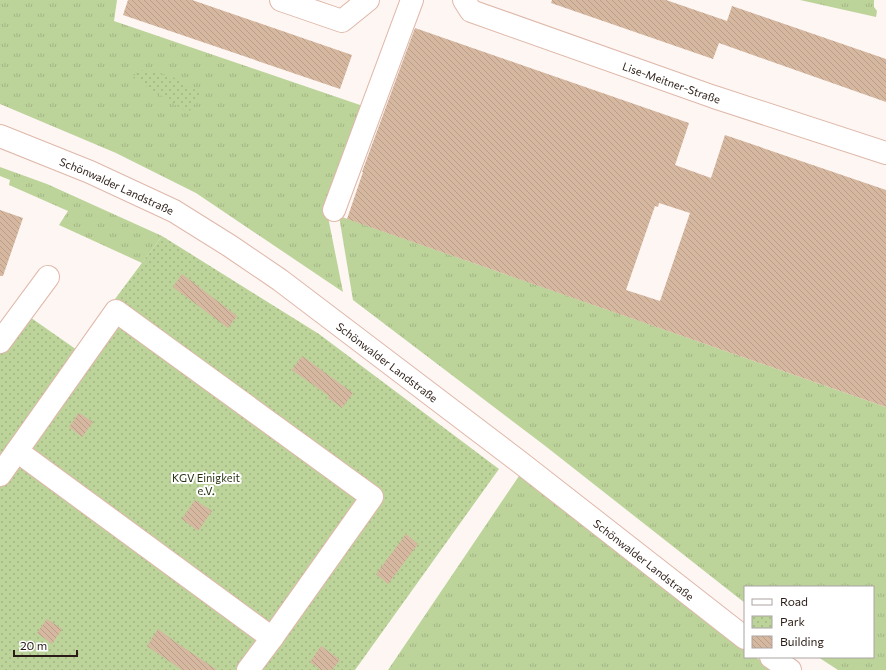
<svg xmlns="http://www.w3.org/2000/svg" width="886" height="670" font-family="Commissioner,sans-serif">
<style>
.grass{fill:url(#grass-tufts)}
.park{fill:url(#park-dots)}
.building{fill:url(#building-back-hatch);fill-rule:evenodd}
.lines{fill:none;stroke-linecap:round;stroke-linejoin:round}
.minor-casing{stroke:#dfb8aa;stroke-width:24}
.major-casing{stroke:#dfb8aa;stroke-width:24}
.minor{stroke:#fff;stroke-width:22}
.major{stroke:#fff;stroke-width:22}
.labels{text-anchor:middle;dominant-baseline:central;stroke-width:4;stroke-linejoin:round;paint-order:stroke}
.street-label{font-size:11px;fill:#2a1c16;stroke:#fff}
.park-label{font-size:11px;fill:#283511;stroke:#fff}
</style>
<defs>
<pattern id="grass-tufts" width="24" height="20" patternUnits="userSpaceOnUse"><rect width="24" height="20" fill="#bcd39a"/><path d="M3 7l-1-3M5 7V3M7 7l1-3M15 17l-1-3M17 17v-4M19 17l1-3" fill="none" stroke="#a2b584"/></pattern>
<pattern id="park-dots" width="8" height="8" patternUnits="userSpaceOnUse"><rect width="8" height="8" fill="#bcd39a"/><path d="M2 2h.1M6 6h.1" fill="none" stroke="#a2b584" stroke-width="1.8" stroke-linecap="round"/></pattern>
<pattern id="building-back-hatch" width="6" height="6" patternUnits="userSpaceOnUse"><rect width="6" height="6" fill="#d6b79f"/><path d="M-1 5l2 2M0 0l6 6M5-1l2 2" fill="none" stroke="#b89d88"/></pattern>
</defs>
<rect width="100%" height="100%" fill="#fef6f3"/>
<!-- grass -->
<g class="grass">
<polygon points="0,0 117,0 114,21 363,106 327,212 343,292 196,193 116,153 0,104"/>
<polygon points="800,0 874,0 874,7 877,11 876,17"/>
<polygon points="0,167 47,184 162,236 142,263 59,225 68,211 9,185 10,180 0,176"/>
<polygon points="339,216 886,407 886,670 838,670 818,657 873,657 873,587 745,587 745,603 544,445 353,300"/>
<polygon points="521,473 745,649 745,657 755,657 775,670 388,670"/>
</g>
<!-- park -->
<g class="park">
<polygon points="143,70 173,77 202,94 188,113 132,77"/>
<polygon points="162,236 319,334 499,469 355,670 0,670 0,353 27,315 77,350"/>
</g>
<!-- building -->
<g class="building">
<polygon points="128,0 192,0 352,55 340,89 123,15"/>
<polygon points="552,0 666,0 727,21 732,6 886,59 886,102 719,43 713,59 551,3"/>
<path d="M415,28L689,123L675,165L711,178L725,135L886,190V407L347,219L363,172H362ZM659,203L690,213L660,301L626,290L655,206L658,207Z"/>
<polygon points="0,210 23,218 3,276 0,276"/>
<polygon points="182,274 237,316 228,328 173,287"/>
<polygon points="302,356 353,393 342,408 328,398 329,396 292,370"/>
<polygon points="79,413 93,422 82,437 69,427"/>
<polygon points="195,500 212,511 198,531 182,519"/>
<polygon points="406,534 418,544 388,584 376,574"/>
<polygon points="47,619 62,629 52,644 37,633"/>
<polygon points="158,629 174,641 217,670 182,670 147,646"/>
<polygon points="321,646 340,660 332,670 321,670 310,662"/>
</g>
<g class="lines">
<defs>
<g id="minor">
<polyline points="281,0 342,21 368,0"/>
<path id="s1" d="M464,0L471,11L714,97L886,153"/>
<polyline points="334,210 412,0"/>
<polyline points="0,342 48,277"/>
<polyline points="17,451 272,638"/>
<polyline points="0,475 116,311 372,497 272,638 248,670"/>
</g>
<g id="major">
<path id="s2" d="M0,136L90,172L174,211L230,246L280,280L521,463L745,638"/>
<polyline points="771,657 790,670"/>
</g>
</defs>
<!-- minor casing -->
<use href="#minor" class="minor-casing"/>
<!-- major casing -->
<use href="#major" class="major-casing"/>
<!-- minor -->
<use href="#minor" class="minor"/>
<!-- major -->
<use href="#major" class="major"/>
</g>
<g class="labels">
<!-- street labels -->
<g class="street-label">
<text stroke="none"><textPath href="#s1" startOffset="226">Lise-Meitner-Straße</textPath></text>
<text stroke="none"><textPath href="#s2" startOffset="127">Schönwalder Landstraße</textPath></text>
<text stroke="none"><textPath href="#s2" startOffset="451">Schönwalder Landstraße</textPath></text>
<text stroke="none"><textPath href="#s2" startOffset="775">Schönwalder Landstraße</textPath></text>
</g>
<!-- park labels -->
<g class="park-label">
<text x="206" y="477">KGV Einigkeit<tspan x="206" dy="13">e.V.</tspan></text>
</g>
</g>
<!-- legend -->
<rect x="744" y="586" width="130" height="72" fill="#ffffff" stroke="#aaa4a2"/>
<rect x="752" y="599" width="20" height="6" fill="#ffffff" stroke="#aaa4a2"/>
<text x="780" y="606" font-size="12" fill="#2a1c16">Road</text>
<rect x="752" y="616" width="20" height="12" fill="url(#park-dots)" stroke="#aaa4a2"/>
<text x="780" y="626" font-size="12" fill="#2a1c16">Park</text>
<rect x="752" y="636" width="20" height="12" fill="url(#building-back-hatch)" stroke="#aaa4a2"/>
<text x="780" y="646" font-size="12" fill="#2a1c16">Building</text>
<!-- scale -->
<path d="M14 650v6h63v-6" fill="none" stroke="#2a1c16" stroke-width="2"/>
<text x="20" y="650" font-size="12" fill="#2a1c16" stroke="#ffffff" stroke-width="3" paint-order="stroke">20 m</text>
</svg>
